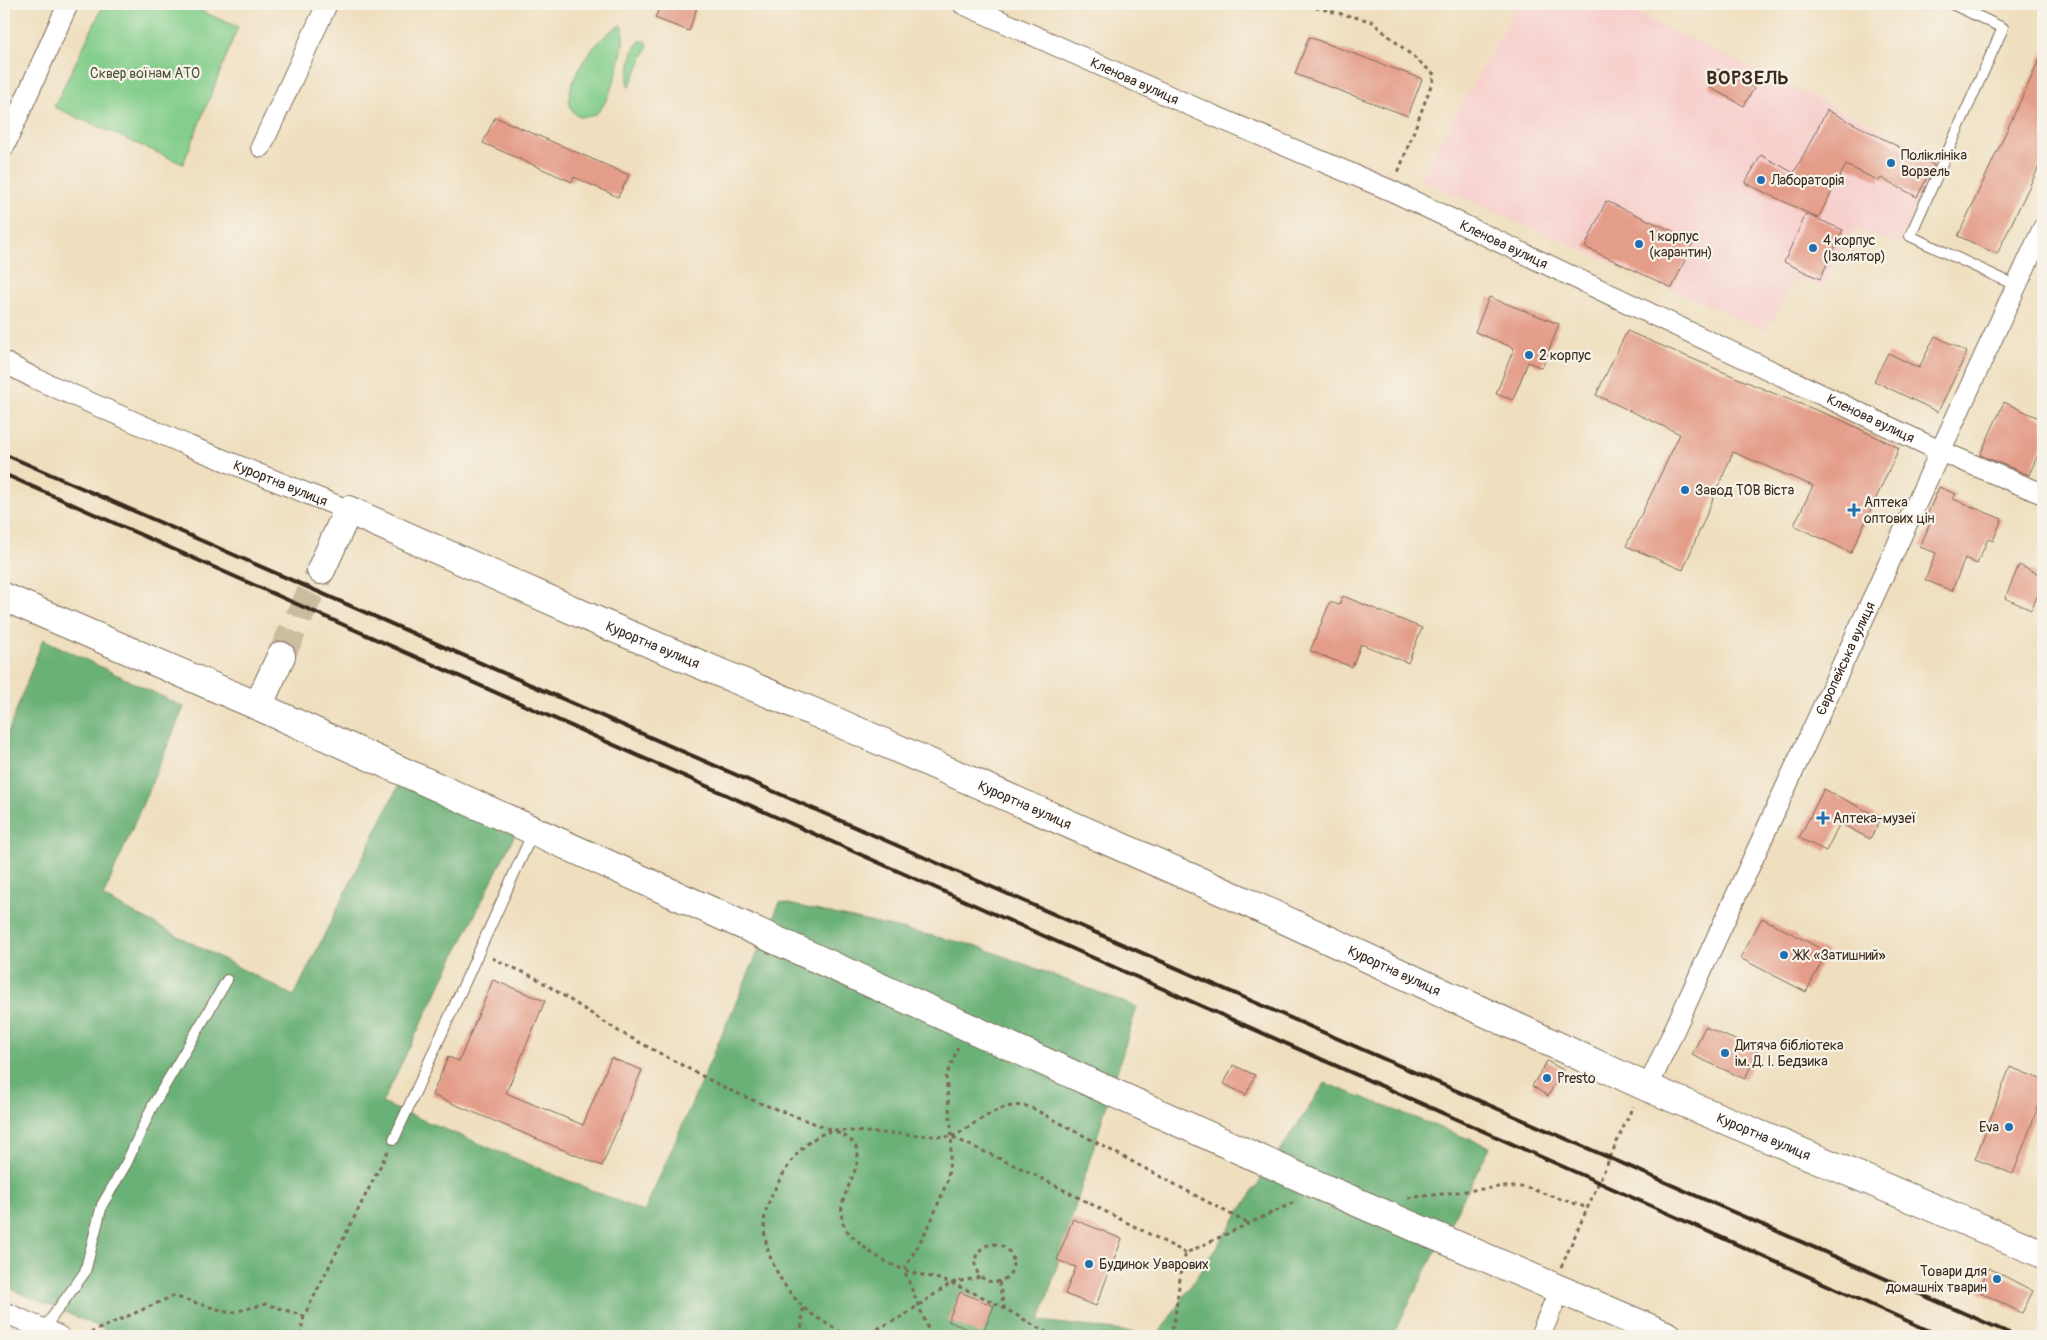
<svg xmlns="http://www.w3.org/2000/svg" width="2047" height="1340" font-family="Pangolin,sans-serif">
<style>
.built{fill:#f7d0ce}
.green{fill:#83ce8b;stroke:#5f7c54}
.forest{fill:#6ab177;stroke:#526e4a}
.building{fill:#e49d89}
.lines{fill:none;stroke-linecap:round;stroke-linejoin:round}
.secondary-tunnel{stroke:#cbbb9f;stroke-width:28;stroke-dasharray:28 14;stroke-linecap:butt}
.lane-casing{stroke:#7a6956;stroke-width:12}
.street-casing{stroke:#7a6956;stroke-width:22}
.secondary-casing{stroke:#7a6956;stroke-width:30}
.path{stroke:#7a6956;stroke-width:3;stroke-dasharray:4 4;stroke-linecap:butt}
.lane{stroke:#fff;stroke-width:10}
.street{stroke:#fff;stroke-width:20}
.secondary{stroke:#fff;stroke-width:28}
.rail{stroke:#3b2a1e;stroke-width:4}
.poi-dot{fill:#1f6fb2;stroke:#f7f3e8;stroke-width:2}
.labels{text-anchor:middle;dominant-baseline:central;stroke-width:4.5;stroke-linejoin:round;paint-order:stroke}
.park-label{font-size:14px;fill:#4d5339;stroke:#f7f3e8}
.street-label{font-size:14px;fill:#3b2a1e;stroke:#f7f3e8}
.poi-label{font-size:14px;fill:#3b2a1e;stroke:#f7f3e8;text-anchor:start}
.district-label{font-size:19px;font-weight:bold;letter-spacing:1px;fill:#3b2a1e;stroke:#f7f3e8}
</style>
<rect width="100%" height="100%" fill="#f7f3e8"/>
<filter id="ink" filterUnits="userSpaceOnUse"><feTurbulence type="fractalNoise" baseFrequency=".02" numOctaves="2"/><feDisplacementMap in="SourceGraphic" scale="10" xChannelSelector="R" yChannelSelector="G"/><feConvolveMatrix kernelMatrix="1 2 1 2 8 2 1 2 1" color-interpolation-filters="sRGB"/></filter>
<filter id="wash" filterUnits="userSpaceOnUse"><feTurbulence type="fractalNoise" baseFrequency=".0096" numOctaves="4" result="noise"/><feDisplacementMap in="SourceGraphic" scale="20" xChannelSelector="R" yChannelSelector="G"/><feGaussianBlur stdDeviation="1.12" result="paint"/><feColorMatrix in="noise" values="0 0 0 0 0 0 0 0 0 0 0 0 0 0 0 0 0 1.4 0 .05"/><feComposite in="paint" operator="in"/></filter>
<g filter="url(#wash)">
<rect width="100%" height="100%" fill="#efdfbf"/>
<!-- built -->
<polygon class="built" points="1518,4 1616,4 1942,158 1898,245 1854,229 1824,288 1796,279 1766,331 1420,179"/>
<!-- green -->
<g class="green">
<polygon points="104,4 185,4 238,27 183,164 54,107"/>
<path d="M621,25L623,27C626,47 612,104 594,115C590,117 584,116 579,117C576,114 572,112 571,108C561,83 599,34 621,25Z"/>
<path d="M641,40L647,42L648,46L629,87L627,82C631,68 629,49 641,40Z"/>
</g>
<!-- forest -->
<polygon class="forest" points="43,639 184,707 103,897 294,996 405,772 517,830 382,1103 644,1212 780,902 977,946 1137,1007 1040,1321 1158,1335 1325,1083 1490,1147 1392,1336 120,1336 4,1286 4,743"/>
<g id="blocks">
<!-- building -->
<g class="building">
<polygon points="661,4 698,4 689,31 655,18"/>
<polygon points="1309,37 1422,79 1408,116 1295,74"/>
<polygon points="2043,52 2043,158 1997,254 1958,236"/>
<polygon points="1718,69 1754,88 1744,106 1709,87"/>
<polygon points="1827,110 1934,165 1917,197 1881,178 1879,181 1846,165 1818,218 1745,183 1761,155 1794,173"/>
<polygon points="495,117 629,175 618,197 574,177 572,182 483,143"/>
<polygon points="1606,201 1694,241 1672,288 1585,247"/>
<polygon points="1806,214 1843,230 1820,279 1784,262"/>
<polygon points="1489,297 1559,324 1542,368 1528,362 1513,400 1496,394 1514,348 1475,332"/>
<polygon points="1627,331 1780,396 1839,419 1899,448 1851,553 1794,525 1813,486 1733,452 1683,570 1626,546 1680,434 1596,395"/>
<polygon points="1935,336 1967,352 1938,412 1874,381 1888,353 1919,368"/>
<polygon points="2004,402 2043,420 2043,443 2029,475 1980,455"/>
<polygon points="1939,487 1956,494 1953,499 2002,519 1993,541 1988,539 1977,564 1965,558 1952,591 1925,580 1936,553 1920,547 1931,521 1926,518"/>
<polygon points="2019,565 2043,576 2043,584 2031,610 2005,598"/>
<polygon points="1343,596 1422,628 1408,663 1361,644 1352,667 1310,651 1330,602 1339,605"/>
<polygon points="1824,789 1881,818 1870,839 1840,823 1826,851 1799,838"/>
<polygon points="1762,918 1827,952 1806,992 1740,958"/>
<polygon points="493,980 545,1001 506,1093 583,1125 611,1058 642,1070 602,1166 432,1095 448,1057 459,1061"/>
<polygon points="1705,1027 1758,1050 1745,1079 1692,1055"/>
<polygon points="1547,1061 1563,1070 1548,1096 1532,1086"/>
<polygon points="1233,1065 1255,1075 1246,1095 1224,1084"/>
<polygon points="2010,1067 2043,1080 2043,1094 2013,1174 1975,1159"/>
<polygon points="1073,1219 1122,1239 1096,1306 1065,1294 1076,1267 1057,1260"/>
<polygon points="1989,1268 2033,1291 2022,1313 1978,1291"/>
<polygon points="960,1292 994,1306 982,1335 948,1321"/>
</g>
</g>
</g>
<g filter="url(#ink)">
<use href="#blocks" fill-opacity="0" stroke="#7a6956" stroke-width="1"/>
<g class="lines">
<!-- secondary-tunnel -->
<polyline class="secondary-tunnel" points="281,656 321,570"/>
<defs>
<g id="lane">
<polyline points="1952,4 2003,28 1910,236 2017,286"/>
<polyline points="394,1139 533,832"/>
<polyline points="42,1331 85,1272 102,1205 127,1162 152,1107 227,980"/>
</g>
<g id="street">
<path id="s1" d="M963,4L1198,109L1392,191L1940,451L2043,494"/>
<polyline points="4,147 68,4"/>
<polyline points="261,147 327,4"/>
<path id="s2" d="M4,362L34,378L189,446L348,510"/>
<path id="s3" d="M1648,1087L2043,228"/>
<polyline points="4,1312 59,1336"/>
<polyline points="1540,1336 1560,1289"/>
</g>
<g id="secondary">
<path id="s4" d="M321,570L348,510L604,624L830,719L1242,900L1642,1085L2043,1254"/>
<polyline points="4,597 258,706 1324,1188 1668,1336"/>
<polyline points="258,706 281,656"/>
</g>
</defs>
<!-- lane casing -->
<use href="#lane" class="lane-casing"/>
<!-- street casing -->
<use href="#street" class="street-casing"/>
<!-- secondary casing -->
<use href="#secondary" class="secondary-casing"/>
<!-- path -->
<g class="path">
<polyline points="1300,4 1371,21 1435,75 1398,173"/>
<polyline points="492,958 536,978 620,1032 725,1088 757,1102 832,1130 952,1137 1029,1172 1186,1253"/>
<path d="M831,1131C807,1138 794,1156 782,1176C775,1188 768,1201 765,1215C760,1247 780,1285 803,1307C815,1318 833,1327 847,1336"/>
<path d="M836,1132C892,1153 819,1198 849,1233C863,1249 885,1263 905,1270C921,1276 938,1277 953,1284C972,1292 992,1301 1011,1312C1024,1319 1037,1328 1050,1334C1057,1337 1082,1335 1092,1336"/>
<path d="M952,1137C977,1124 1001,1099 1030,1107L1249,1224"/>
<polyline points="1408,1198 1499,1187 1525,1187 1588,1208"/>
<circle cx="994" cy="1263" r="19"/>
<polyline points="1561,1267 1633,1106"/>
<polyline points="999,1282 1004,1308"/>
<polyline points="83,1336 173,1296 230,1313 266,1304 304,1316 388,1151"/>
<polyline points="300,1336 304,1316"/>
<polyline points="801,1336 803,1308"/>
<polyline points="863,1336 903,1316 951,1283 981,1277"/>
<polyline points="931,1336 904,1270 930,1224 948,1179 952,1137 946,1077 958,1047"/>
<polyline points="1168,1336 1174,1324 1181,1271 1186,1253 1297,1201"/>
</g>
<!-- lane -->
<use href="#lane" class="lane"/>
<!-- street -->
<use href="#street" class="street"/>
<!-- secondary -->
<use href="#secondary" class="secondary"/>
<!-- rail -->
<g class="rail">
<polyline points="4,454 2016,1336"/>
<polyline points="4,474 1600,1183 1941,1336"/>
</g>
</g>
</g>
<!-- markers -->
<g class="poi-dot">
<circle cx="1891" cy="163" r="5"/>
<circle cx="1761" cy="180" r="5"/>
<circle cx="1639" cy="244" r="5"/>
<circle cx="1813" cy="248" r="5"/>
<circle cx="1529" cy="355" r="5"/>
<circle cx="1685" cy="490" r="5"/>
<path d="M1851.5 502.5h5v5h5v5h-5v5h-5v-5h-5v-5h5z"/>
<path d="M1820.5 810.5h5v5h5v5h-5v5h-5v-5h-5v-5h5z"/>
<circle cx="1784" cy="955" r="5"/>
<circle cx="1725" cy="1053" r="5"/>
<circle cx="1547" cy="1078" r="5"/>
<circle cx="2009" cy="1127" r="5"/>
<circle cx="1089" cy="1264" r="5"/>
<circle cx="1997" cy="1279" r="5"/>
</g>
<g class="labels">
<!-- park labels -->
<g class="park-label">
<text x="145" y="73">Сквер воїнам АТО</text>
</g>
<!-- street labels -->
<g class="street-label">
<text stroke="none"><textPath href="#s1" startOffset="188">Кленова вулиця</textPath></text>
<text stroke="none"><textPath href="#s1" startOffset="592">Кленова вулиця</textPath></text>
<text stroke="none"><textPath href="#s1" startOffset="998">Кленова вулиця</textPath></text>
<text stroke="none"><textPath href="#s2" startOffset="302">Курортна вулиця</textPath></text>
<text stroke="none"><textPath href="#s4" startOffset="399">Курортна вулиця</textPath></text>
<text stroke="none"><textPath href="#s3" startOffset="472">Європейська вулиця</textPath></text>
<text stroke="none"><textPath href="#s4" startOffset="804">Курортна вулиця</textPath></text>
<text stroke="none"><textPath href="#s4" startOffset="1209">Курортна вулиця</textPath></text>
<text stroke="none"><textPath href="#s4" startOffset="1614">Курортна вулиця</textPath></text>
</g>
<!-- poi labels -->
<g class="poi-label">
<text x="1901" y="155">Поліклініка<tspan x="1901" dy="16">Ворзель</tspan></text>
<text x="1771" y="180">Лабораторія</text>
<text x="1649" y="236">1 корпус<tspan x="1649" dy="16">(карантин)</tspan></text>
<text x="1823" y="240">4 корпус<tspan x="1823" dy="16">(Ізолятор)</tspan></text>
<text x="1539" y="355">2 корпус</text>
<text x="1695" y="490">Завод ТОВ Віста</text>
<text x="1864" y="502">Аптека<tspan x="1864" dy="16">оптових цін</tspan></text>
<text x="1833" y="818">Аптека-музеї</text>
<text x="1794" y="955">ЖК «Затишний»</text>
<text x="1735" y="1045">Дитяча бібліотека<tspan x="1735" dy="16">ім. Д. І. Бедзика</tspan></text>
<text x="1557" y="1078">Presto</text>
<text x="1999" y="1127" text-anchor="end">Eva</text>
<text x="1099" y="1264">Будинок Уварових</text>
<text x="1987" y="1271" text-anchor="end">Товари для<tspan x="1987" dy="16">домашніх тварин</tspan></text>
</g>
<!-- district labels -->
<g class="district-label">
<text x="1748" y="78">ВОРЗЕЛЬ</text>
</g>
</g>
<!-- margin -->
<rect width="2047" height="1340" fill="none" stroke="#f7f3e8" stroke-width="20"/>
</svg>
